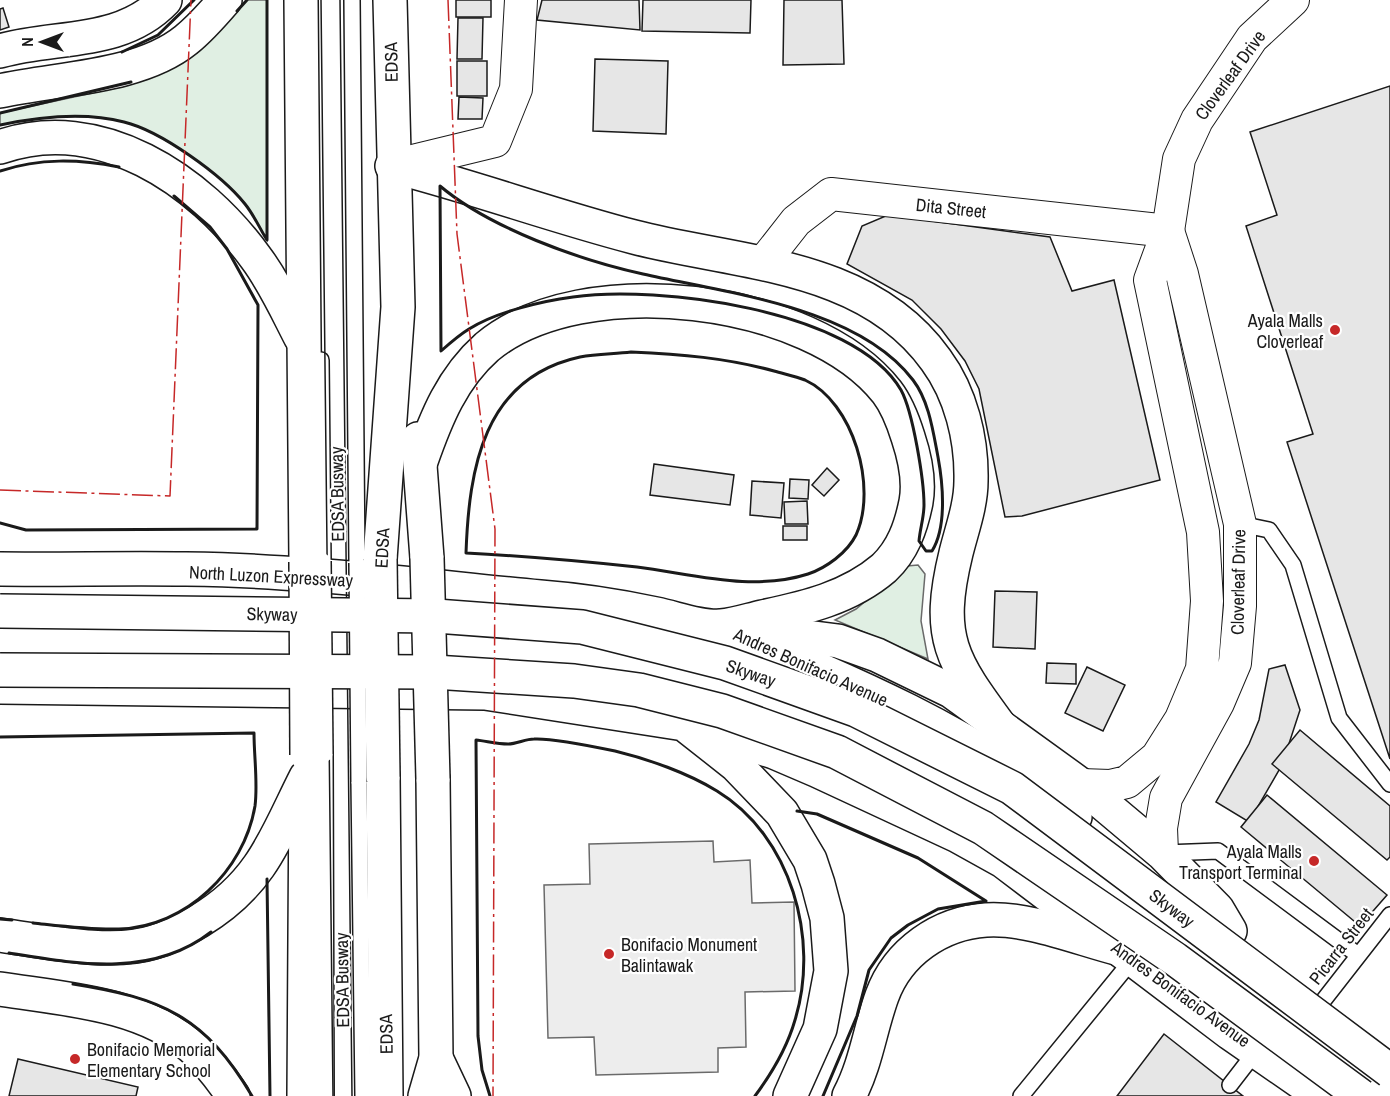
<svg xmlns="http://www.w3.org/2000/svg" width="1390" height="1096" font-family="'Archivo Narrow',sans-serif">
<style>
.green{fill:#e0efe3;stroke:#6a6a6a;stroke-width:1.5}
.parking{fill:#ededed;stroke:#6a6a6a;stroke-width:1.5}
.building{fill:#e6e6e6;stroke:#1a1a1a;stroke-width:1.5}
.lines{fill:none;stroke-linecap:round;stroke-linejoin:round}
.lane-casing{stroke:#1a1a1a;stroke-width:18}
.street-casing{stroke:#1a1a1a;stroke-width:34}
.primary-casing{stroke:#1a1a1a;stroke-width:36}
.highway-casing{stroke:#1a1a1a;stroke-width:36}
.lane{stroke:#fff;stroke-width:15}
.street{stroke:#fff;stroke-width:32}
.primary{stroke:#fff;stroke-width:33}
.highway{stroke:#fff;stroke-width:33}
.tram{stroke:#1a1a1a;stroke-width:1.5}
.lane-bridge-casing{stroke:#1a1a1a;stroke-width:18;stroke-linecap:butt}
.highway-bridge-casing{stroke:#1a1a1a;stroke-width:36;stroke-linecap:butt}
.lane-bridge{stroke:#fff;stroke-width:15}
.highway-bridge{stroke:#fff;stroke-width:33}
.wall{stroke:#1a1a1a;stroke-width:3}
.power{stroke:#c62828;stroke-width:1.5;stroke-dasharray:21 4.5 3 4.5;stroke-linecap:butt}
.poi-dot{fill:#c62828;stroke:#fff;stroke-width:2}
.labels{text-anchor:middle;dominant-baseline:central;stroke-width:4.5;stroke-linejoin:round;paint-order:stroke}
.street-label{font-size:18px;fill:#1a1a1a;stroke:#fff}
.poi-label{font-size:18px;fill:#1a1a1a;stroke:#fff;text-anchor:end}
</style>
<rect width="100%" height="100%" fill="#fff"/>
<!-- green -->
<g class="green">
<path d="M247,0H267V240C260,229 254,215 245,204C222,175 160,131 124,122C86,112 37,117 0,125V113L106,90L213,37Z"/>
<polygon points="918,565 925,574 921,621 928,659 835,620 856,609 907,566"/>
</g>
<!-- parking -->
<polygon class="parking" points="713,841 714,862 750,860 752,903 794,902 795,991 745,992 746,1047 718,1048 718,1072 596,1075 594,1037 548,1038 544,885 590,884 589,844"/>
<!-- building -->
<g class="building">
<rect x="456" y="0" width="35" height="17"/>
<polygon points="542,0 639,0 640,30 537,20"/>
<polygon points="643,0 751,0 750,33 642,31"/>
<polygon points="784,0 842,0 844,64 783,65"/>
<polygon points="3,8 9,27 0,30 0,9"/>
<polygon points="458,18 483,18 482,59 457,59"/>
<polygon points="595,59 668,61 666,134 593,131"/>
<rect x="457" y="61" width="30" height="35"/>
<polygon points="1390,86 1390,759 1287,442 1313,434 1246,226 1277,215 1250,132"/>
<polygon points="459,97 483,98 482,119 458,119"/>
<polygon points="888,215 1050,237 1072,291 1114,280 1160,480 1022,516 1005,517 979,389 965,361 941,329 912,300 847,264 862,226"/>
<polygon points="654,464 734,475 730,505 650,495"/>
<polygon points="827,468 839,480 824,496 812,485"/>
<polygon points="790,479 809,480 808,499 789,498"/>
<polygon points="752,481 784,483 781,518 750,515"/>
<polygon points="807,501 808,524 785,524 784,502"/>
<rect x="783" y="526" width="24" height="14"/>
<polygon points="995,591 1037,592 1035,649 993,647"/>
<polygon points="1047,663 1076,664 1076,684 1046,683"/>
<polygon points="1285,665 1300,710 1282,765 1249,822 1216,802 1249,744 1259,720 1269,669"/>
<polygon points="1087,667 1125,685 1103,731 1065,713"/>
<polygon points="1300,730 1390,806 1390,857 1387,860 1272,764"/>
<polygon points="1267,795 1387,895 1360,926 1241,827"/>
<polygon points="1164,1034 1243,1096 1117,1096"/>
<polygon points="18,1059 138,1087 136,1096 9,1096"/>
</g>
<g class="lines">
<defs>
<g id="lane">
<polyline points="352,0 357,563"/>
<polyline points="321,360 323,561"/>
<polyline points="1240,524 1269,530 1293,565 1339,718 1390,784"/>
<polyline points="325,754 326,1096"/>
<polyline points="359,782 363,1096"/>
<polyline points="1165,853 1218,851 1358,955"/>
<polyline points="1323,1001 1390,915"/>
<polyline points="1230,1085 1257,1050"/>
<polyline points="1021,1096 1133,959"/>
</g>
<g id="street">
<polyline points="392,166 495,141 516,89 521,0"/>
<polyline points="763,263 796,221 831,194 1168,231"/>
<polyline points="1081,785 1110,786 1127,782 1157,757 1181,719 1202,669 1207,601 1203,532 1150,280 1168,231 1179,159 1197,120 1252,38 1293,0"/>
<polyline points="1162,853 1161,828 1166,798 1218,703 1235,663 1240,606 1240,524 1182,274 1168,231"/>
</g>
<g id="primary">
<path d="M0,51C56,35 121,46 165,0"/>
<path d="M718,627C844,679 970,730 1075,817"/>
<polyline points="758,631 838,641 877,655 951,691 1081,785 1162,853 1217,909 1230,931"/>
<polyline points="684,724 774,752 816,770 958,836 1003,861 1230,1033 1321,1096"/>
</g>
<g id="highway">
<polyline points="301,0 306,562"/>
<path d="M0,91C58,78 139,78 186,40C201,28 213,14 225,0"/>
<path d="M0,147C99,112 200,180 256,258C274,282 287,311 301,338"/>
<path d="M392,166C474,187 553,216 634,237C738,264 867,263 936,360C961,394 972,439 971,481C971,505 962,529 956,553C935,639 952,661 1002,729"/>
<polyline points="418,439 427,558"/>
<polyline points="380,559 398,307 390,0"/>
<path d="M0,569C94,570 189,566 283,573C369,578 455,589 540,597C579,600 618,606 656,614C676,618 701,628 721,626C734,625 749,620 762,617C805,608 849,598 884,568C903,550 911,527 916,502C920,480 915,458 908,437C903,421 897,405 887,392C811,295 582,268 487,347C452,378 436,418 421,461"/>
<polyline points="0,687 485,693 684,724 736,765 782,813 810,860 818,884 827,918 831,971 820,1029 790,1096"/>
<polyline points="383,777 386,1096"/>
<path d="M0,935C45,941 111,956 154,942C170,937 185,929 199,921C224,906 243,889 259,866C278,839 291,806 306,777"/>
<path d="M0,989C63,999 141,1003 192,1047C208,1061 221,1078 233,1096"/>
<polyline points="436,1058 454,1096"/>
<polyline points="304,1096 306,784"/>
<polyline points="425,1096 436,1058 433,779"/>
<path d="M849,1096C866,1064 870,1029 882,996C898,952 940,923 986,920C1027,917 1080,939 1120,949"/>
</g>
</defs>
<!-- lane casing -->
<use href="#lane" class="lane-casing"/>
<!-- street casing -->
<use href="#street" class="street-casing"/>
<!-- primary casing -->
<use href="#primary" class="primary-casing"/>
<!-- highway casing -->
<use href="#highway" class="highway-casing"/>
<!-- lane -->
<use href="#lane" class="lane"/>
<!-- street -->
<use href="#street" class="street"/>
<!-- primary -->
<use href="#primary" class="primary"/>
<!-- highway -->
<use href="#highway" class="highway"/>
<!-- tram -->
<g class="tram">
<polyline points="321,0 333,1096"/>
<polyline points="340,0 352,1096"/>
</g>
<defs>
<g id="lane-bridge">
<polyline points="323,561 325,754"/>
<polyline points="357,563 359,782"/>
</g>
<g id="highway-bridge">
<polyline points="427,558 433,779"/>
<polyline points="380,559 383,777"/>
<polyline points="306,562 307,755"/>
<polyline points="0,611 436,616 582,627 725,663 856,710 1012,788 1390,1071"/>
<polyline points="0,670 434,672 574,681 639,690 722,711 837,752 983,828 1175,959 1361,1096"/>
</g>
</defs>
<!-- lane-bridge casing -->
<use href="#lane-bridge" class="lane-bridge-casing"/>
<!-- highway-bridge casing -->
<use href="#highway-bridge" class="highway-bridge-casing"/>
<!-- lane-bridge -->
<use href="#lane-bridge" class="lane-bridge"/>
<!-- highway-bridge -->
<use href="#highway-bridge" class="highway-bridge"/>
<!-- wall -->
<g class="wall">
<polyline points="237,11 247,0"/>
<polyline points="122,52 158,35 194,0"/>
<polyline points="0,113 131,82"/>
<path d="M0,125C38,117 86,112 124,122C161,131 222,175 245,204C254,215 260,229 267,240V0"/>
<path d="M0,171C40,158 78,159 119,167"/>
<path d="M440,186C490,228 579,260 643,274C726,293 858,307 913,380C929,401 933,431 938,457C943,484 947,527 932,551H926L919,541C920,529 924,517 924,505C924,480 913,412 901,390C854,309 657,285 573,297C542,301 496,312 469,329C459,335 450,343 441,351Z"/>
<path d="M631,352C680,354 727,358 774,371C784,374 795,376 805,380C853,402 878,487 856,535C847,553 826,568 808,574C752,592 693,574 637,567C580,561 523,556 466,553C469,469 483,378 580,357C597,354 614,354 631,352Z"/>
<polyline points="0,523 26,530 257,529 258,305 227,249 210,227 174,196"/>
<path d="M0,737L254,733C254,757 258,783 255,806C244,871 186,927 119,929C91,930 61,926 33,923"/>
<polyline points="797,811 817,814 918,858 986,901 938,909 908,925 891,938 869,970 857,1016 823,1096"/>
<polyline points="267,879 270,1096"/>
<polyline points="0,919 12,920"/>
<path d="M9,953C77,964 152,978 211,932"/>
<path d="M73,984C162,998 205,1016 252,1096"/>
<path d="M490,1096L482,1070L478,1036L476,740C486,741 497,744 508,744C517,744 525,739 534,739C552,738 596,747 615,751C648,759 688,773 717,791C791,836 820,939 795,1020C787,1048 772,1073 755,1096"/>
</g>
<!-- power -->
<g class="power">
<polyline points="448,0 457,234 495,529 493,1096"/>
<polyline points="0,490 170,496 191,0"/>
</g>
</g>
<!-- markers -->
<g class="poi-dot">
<circle cx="1335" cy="330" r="6"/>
<circle cx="1314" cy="861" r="6"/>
<circle cx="609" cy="954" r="6"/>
<circle cx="75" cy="1059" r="6"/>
</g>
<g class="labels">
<!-- street labels -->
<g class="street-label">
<text transform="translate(391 62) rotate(-91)">EDSA</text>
<text transform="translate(1230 75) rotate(-54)">Cloverleaf Drive</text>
<text transform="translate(951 208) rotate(6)">Dita Street</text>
<text transform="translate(337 494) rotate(-91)">EDSA Busway</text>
<text transform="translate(382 548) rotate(-87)">EDSA</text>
<text transform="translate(271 576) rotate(3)">North Luzon Expressway</text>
<text transform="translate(1238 582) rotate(-89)">Cloverleaf Drive</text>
<text transform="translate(272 614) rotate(1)">Skyway</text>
<text transform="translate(811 667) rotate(24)">Andres Bonifacio Avenue</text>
<text transform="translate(751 673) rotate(19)">Skyway</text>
<text transform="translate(1172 908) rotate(37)">Skyway</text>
<text transform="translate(1341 946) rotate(-52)">Picarra Street</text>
<text transform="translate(342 980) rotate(-91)">EDSA Busway</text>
<text transform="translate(1181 994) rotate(36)">Andres Bonifacio Avenue</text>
<text transform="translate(386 1034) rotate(-91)">EDSA</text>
</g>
<!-- poi labels -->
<g class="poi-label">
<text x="1323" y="320">Ayala Malls<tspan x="1323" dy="21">Cloverleaf</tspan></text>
<text x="1302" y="851">Ayala Malls<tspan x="1302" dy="21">Transport Terminal</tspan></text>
<text x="621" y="944" text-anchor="start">Bonifacio Monument<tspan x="621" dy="21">Balintawak</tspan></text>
<text x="87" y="1049" text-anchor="start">Bonifacio Memorial<tspan x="87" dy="21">Elementary School</tspan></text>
</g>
</g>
<!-- north arrow -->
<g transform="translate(42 42) rotate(270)" stroke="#ffffff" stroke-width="4.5" paint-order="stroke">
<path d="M0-4.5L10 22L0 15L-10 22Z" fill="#1a1a1a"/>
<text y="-9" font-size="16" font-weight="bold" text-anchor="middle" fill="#1a1a1a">N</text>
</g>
</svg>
